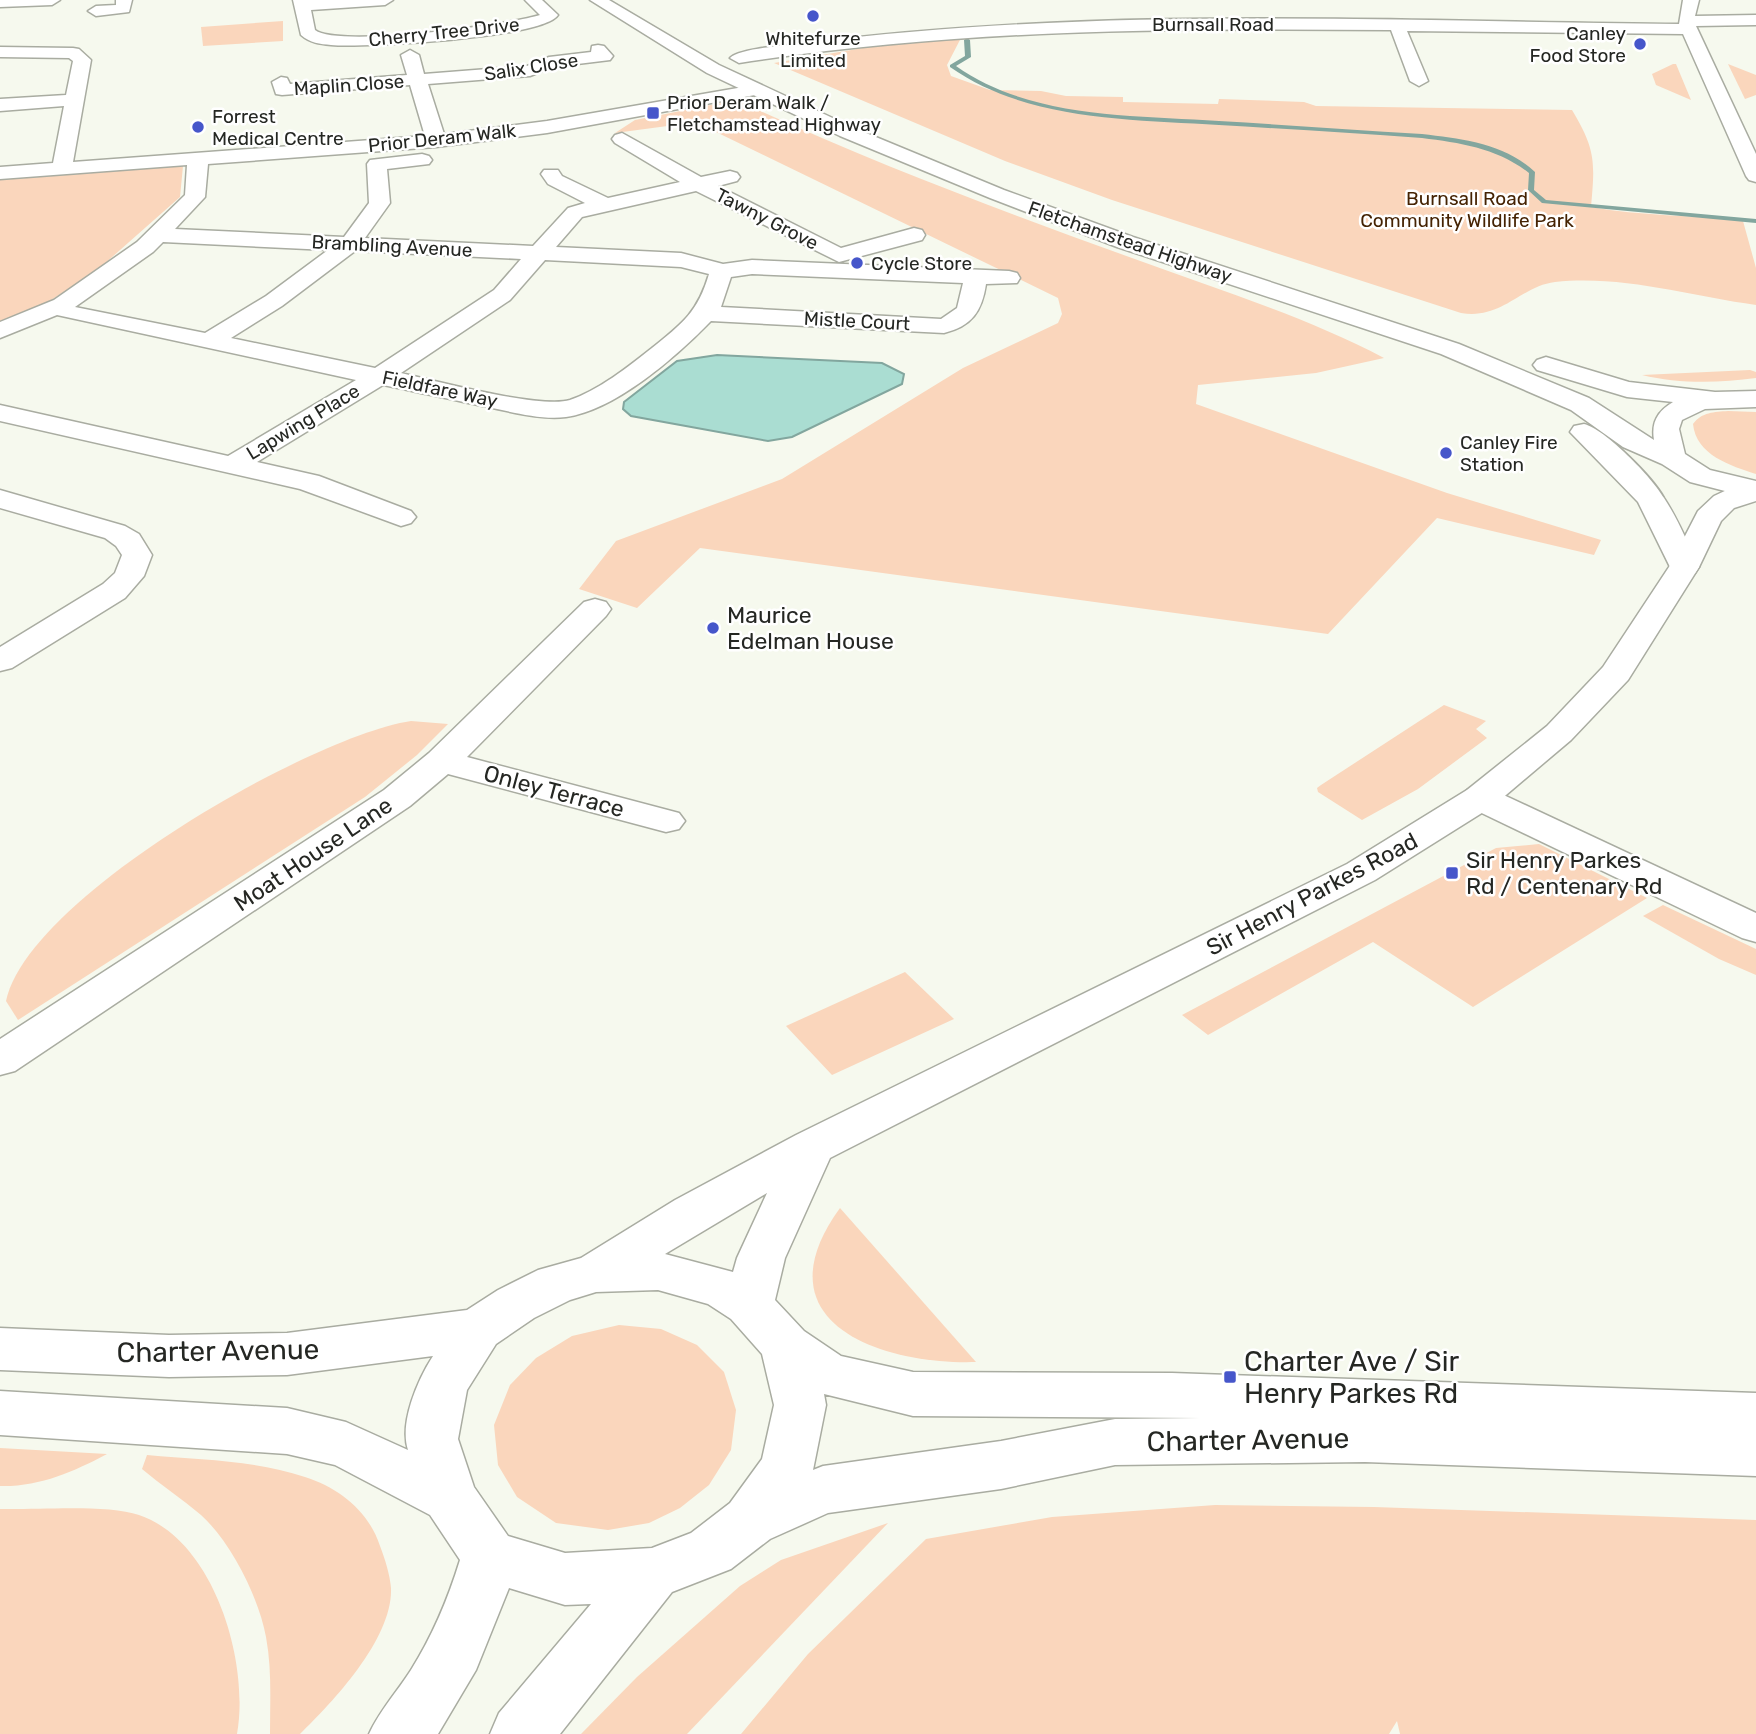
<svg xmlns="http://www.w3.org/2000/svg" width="1756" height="1734" font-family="Rubik,sans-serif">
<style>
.green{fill:#fad6bc}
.water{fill:#aaddd2;stroke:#82a69e;stroke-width:2}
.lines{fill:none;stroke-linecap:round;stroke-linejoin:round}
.stream{fill:#82a69e;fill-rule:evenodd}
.street-casing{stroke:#a9aca1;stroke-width:3}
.secondary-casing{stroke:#a9aca1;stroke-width:3}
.highway-casing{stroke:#a9aca1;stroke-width:3}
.street{fill:#fff;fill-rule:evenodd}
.secondary{fill:#fff;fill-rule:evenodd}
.highway{fill:#fff;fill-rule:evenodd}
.poi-dot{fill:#4656ca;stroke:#fff;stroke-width:2.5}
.labels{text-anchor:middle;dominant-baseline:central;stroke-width:5;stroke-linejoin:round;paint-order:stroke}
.far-street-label{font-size:19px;fill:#252723;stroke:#fff}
.far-poi-label{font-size:19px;fill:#252723;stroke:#fff;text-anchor:start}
.far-park-label{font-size:19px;fill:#452303;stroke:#fff}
.poi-label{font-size:23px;fill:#252723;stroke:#fff;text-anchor:start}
.street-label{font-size:23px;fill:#252723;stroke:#fff}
.near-street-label{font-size:28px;fill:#252723;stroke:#fff}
.near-poi-label{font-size:28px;fill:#252723;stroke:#fff;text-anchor:start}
</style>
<rect width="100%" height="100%" fill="#f6f9ee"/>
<!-- green -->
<g class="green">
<polygon points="283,21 283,41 203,46 201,27"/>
<path d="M962,36L947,65L951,76L990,90L1041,91L1066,96L1123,97V102L1218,104L1219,99L1304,102L1316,106L1572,110C1596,150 1595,162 1591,207C1641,216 1692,215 1743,221L1756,268V305C1689,296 1624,275 1555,282C1521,286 1502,320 1461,313L1112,200L1005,161L774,63L875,46Z"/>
<polygon points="1673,64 1676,64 1691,100 1656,85 1652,74"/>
<polygon points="1728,64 1756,75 1756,95 1745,99"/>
<path d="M736,100C866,160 998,210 1132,258C1216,289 1304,316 1384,358L1316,373L1198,385L1196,404L1447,493L1601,540L1594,555L1437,518L1328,634L700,548L637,608L579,589L616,541L782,479L963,368L1058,323L1062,314L1058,298L716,132L690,123L615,133L635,120Z"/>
<polygon points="183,166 180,197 94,273 51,300 42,313 0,333 0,180"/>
<path d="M1750,370L1756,372V378C1719,383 1678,384 1642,375Z"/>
<path d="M1728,411L1756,412V474C1731,466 1696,455 1693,424C1702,412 1714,412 1728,411Z"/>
<polygon points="1444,705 1486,721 1476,729 1487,738 1418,789 1362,820 1318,792 1317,788 1321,785"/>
<path d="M411,721L448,724L417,755L365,797L18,1020L6,1001C27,898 311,736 411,721Z"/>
<polygon points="1539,844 1647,898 1473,1007 1373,942 1208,1035 1182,1015 1496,848"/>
<polygon points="1663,905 1756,949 1756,975 1719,959 1643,916"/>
<polygon points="905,972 954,1019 832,1075 786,1026"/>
<path d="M840,1208L976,1362C880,1365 757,1322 840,1208Z"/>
<polygon points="619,1325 661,1329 697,1345 724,1372 736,1410 731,1450 709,1485 680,1508 649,1523 608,1530 556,1523 517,1497 498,1465 494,1425 510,1385 536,1358 572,1336"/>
<path d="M0,1448L107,1454C73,1472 39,1487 0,1486Z"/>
<path d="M147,1455C200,1460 255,1460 305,1477C340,1488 369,1512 380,1546C385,1559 390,1575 391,1588C393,1638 334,1701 300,1734H270C270,1702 272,1669 266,1637C259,1598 231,1542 201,1515C182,1499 161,1485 142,1469Z"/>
<polygon points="1215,1505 1374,1507 1756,1520 1756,1734 1400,1734 1397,1721 1389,1734 741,1734 808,1654 926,1539 1052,1517"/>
<path d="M0,1509C36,1510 108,1504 139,1515C214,1540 250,1662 237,1734H0Z"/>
<polygon points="888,1523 687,1734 581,1734 637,1677 740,1586 781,1560"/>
</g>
<!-- water -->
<polygon class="water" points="717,355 882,363 904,374 902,384 792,437 768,441 631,416 623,409 624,402 677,361"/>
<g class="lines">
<!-- stream -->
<path class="stream" d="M967,38L970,40L971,57L956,66C1031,119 1132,115 1219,121C1287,125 1354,130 1422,134C1462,139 1504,143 1535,172L1534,190L1546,200L1756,219V223L1542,203L1528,190L1529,173C1497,148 1461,143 1422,138C1354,133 1286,129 1219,125C1129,119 1027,121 950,67V65L965,56L964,40Z"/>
<defs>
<g id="street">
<polygon points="0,0 60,0 52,5 0,7"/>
<polygon points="116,0 132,0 129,12 96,16 88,11 96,6 116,5"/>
<path d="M293,0H393L385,5L311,10L315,30C338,48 508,25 540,15L525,0H542L558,15C544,38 363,48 331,45C320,44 310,43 301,35Z"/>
<path d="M1683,0H1699L1695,16L1756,15V25L1696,26L1756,154V182L1749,180L1746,176L1683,34L1407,31L1428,81L1419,86L1410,81L1391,30C1170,28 957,29 739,63L730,58C739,48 792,45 807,43C1096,6 1388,21 1679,24Z"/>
<path d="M598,45L604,46L613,56L610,60L553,67L530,76L428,84L444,134L547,121L755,85L764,90L755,95L547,133L436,147L208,164L205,197L175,229L344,237L369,203L367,164L370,160L422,154L429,156L432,160L429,164L387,169L390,203L365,238L533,246L568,208L585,203L548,184L541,174L544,170H558L562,176L608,198L680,182L615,143L612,139L615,135L622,133L701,177L730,171L737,173L740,177L737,181L718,186L841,248L914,228L922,230L925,235L922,240L839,262L696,191L582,217L556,247L681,253L723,264L752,260L1009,271L1017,273L1020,278L1017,283L986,284C982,311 972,326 944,333L711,321C677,356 616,410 566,417C540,420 513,412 487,407C453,400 418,392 383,385L257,462L319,476L411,511L416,517L411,523L401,526L300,489L0,421V405L228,456L356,380L57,315L0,338V322L54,300L137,242L185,195L187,165L0,179V167L53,163L64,106L0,111V99L66,95L73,61L69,58L0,57V47L73,48L79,49L91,60L73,162L425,136L410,85L282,95L276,94L272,82L281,77L287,78L290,84L407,75L401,55L410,50L419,55L424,74L527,66L549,57L591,52L592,46ZM163,242L328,250L266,296L205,333L75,307L153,252ZM355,251L521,259L494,290L375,368L231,338L282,306ZM545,260L681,267L709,274C698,312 682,324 652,348C628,367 599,390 570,400C541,409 436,381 401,373L510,300ZM752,274L963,283L957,308L941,319L721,307L731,277Z"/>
<polygon points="0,490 125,526 139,534 152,555 144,576 125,598 12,668 0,671 0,647 103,584 115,573 122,555 116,546 105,538 0,508"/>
<polygon points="595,599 606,602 611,609 606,616 467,757 679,813 685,821 679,829 666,832 448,774 410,806 15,1071 0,1075 0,1039 384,790 429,753 584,602"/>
<polygon points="1480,787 1493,790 1756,913 1756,942 1742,938 1467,806 1462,798 1467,790"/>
</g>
<path id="secondary" d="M1756,483V501L1734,508L1721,521L1699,567L1628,680L1571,740L1493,806L1375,880L830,1158L785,1258L775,1300L804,1331L841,1356L913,1372L1172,1373L1756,1393V1476L1365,1462L1115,1465L1001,1489L828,1513L770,1539L731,1569L672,1592L560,1734H490L499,1713L591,1604L565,1605L509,1588L476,1670L438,1734H369C380,1710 397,1692 411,1670C433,1635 448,1599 460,1560L430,1515L335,1465L287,1454L0,1435V1391L287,1408L346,1422L408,1450C399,1423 418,1379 433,1356L287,1375L169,1377L0,1370V1328L169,1335L287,1333L467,1310L498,1290L538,1270L581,1258L675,1200L796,1135L1347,864L1467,790L1547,726L1603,667L1669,567L1698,511L1714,496L1729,489ZM767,1193L737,1258L733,1272L665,1254ZM658,1290L708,1304L731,1319L762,1354L774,1405L762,1459L730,1503L691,1533L652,1548L565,1553L508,1536L474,1487L458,1439L467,1390L496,1344L534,1318L570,1300L596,1292ZM824,1394L913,1416L1200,1418L1115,1419L1001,1441L823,1466L813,1470L826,1405Z"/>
<g id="highway">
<path d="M590,0H609L719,65L854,128L1004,190L1133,237L1459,344L1589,398L1654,440C1651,422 1658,411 1673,402L1627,397L1537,370L1533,365L1537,360L1546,357L1629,382L1715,392L1756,391V407L1705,409L1682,420L1679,429L1685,454L1710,470L1756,481V499L1690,482L1662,464L1623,447L1571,410L1441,354L1117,247L990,198L840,136L707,73Z"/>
<path d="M1584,424C1605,429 1653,478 1664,498C1678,519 1688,544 1699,567L1695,573L1684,576L1673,573L1638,502L1570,432L1574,426Z"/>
</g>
</defs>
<!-- street casing -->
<use href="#street" class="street-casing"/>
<!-- secondary casing -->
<use href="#secondary" class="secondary-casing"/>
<!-- highway casing -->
<use href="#highway" class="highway-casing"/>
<!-- street -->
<use href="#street" class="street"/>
<!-- secondary -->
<use href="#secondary" class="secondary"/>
<!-- highway -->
<use href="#highway" class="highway"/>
</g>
<!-- markers -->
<g class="poi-dot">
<circle cx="813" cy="16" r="7"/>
<circle cx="1640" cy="44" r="7"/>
<rect x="646" y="106" width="14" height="14" rx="3.5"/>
<circle cx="198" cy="127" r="7"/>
<circle cx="857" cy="263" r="7"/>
<circle cx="1446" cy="453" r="7"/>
<circle cx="713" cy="628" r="7"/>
<rect x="1445" y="866" width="14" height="14" rx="3.5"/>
<rect x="1223" y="1370" width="14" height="14" rx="3.5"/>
</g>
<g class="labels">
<!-- far-street labels -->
<g class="far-street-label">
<text x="1213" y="24">Burnsall Road</text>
<text transform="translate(444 32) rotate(-6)">Cherry Tree Drive</text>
<text transform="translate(531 67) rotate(-9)">Salix Close</text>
<text transform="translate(349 85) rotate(-4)">Maplin Close</text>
<text transform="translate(442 138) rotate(-6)">Prior Deram Walk</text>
<text transform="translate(767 219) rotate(27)">Tawny Grove</text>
<text transform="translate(1130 242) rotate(19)">Fletchamstead Highway</text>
<text transform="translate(392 246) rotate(3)">Brambling Avenue</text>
<text transform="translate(857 321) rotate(3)">Mistle Court</text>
<text transform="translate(440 389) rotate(12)">Fieldfare Way</text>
<text transform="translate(303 422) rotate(-31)">Lapwing Place</text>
</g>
<!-- far-poi labels -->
<g class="far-poi-label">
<text x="1626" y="33" text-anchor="end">Canley<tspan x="1626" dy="22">Food Store</tspan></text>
<text x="813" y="38" text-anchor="middle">Whitefurze<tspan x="813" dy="22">Limited</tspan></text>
<text x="667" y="102">Prior Deram Walk /<tspan x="667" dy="22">Fletchamstead Highway</tspan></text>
<text x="212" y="116">Forrest<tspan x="212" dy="22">Medical Centre</tspan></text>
<text x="871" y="263">Cycle Store</text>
<text x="1460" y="442">Canley Fire<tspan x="1460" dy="22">Station</tspan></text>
</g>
<!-- far-park labels -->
<g class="far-park-label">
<text x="1467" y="198">Burnsall Road<tspan x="1467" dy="22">Community Wildlife Park</tspan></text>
</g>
<!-- poi labels -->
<g class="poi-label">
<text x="727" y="615">Maurice<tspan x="727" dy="26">Edelman House</tspan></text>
<text x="1466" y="860">Sir Henry Parkes<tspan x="1466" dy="26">Rd / Centenary Rd</tspan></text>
</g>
<!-- street labels -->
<g class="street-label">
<text transform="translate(554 791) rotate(15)">Onley Terrace</text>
<text transform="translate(313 854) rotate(-34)">Moat House Lane</text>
<text transform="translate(1312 894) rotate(-28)">Sir Henry Parkes Road</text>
</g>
<!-- near-street labels -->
<g class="near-street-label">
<text transform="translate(218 1351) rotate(-1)">Charter Avenue</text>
<text transform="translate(1248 1440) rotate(-1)">Charter Avenue</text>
</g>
<!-- near-poi labels -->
<g class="near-poi-label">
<text x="1244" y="1361">Charter Ave / Sir<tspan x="1244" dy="32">Henry Parkes Rd</tspan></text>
</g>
</g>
</svg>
